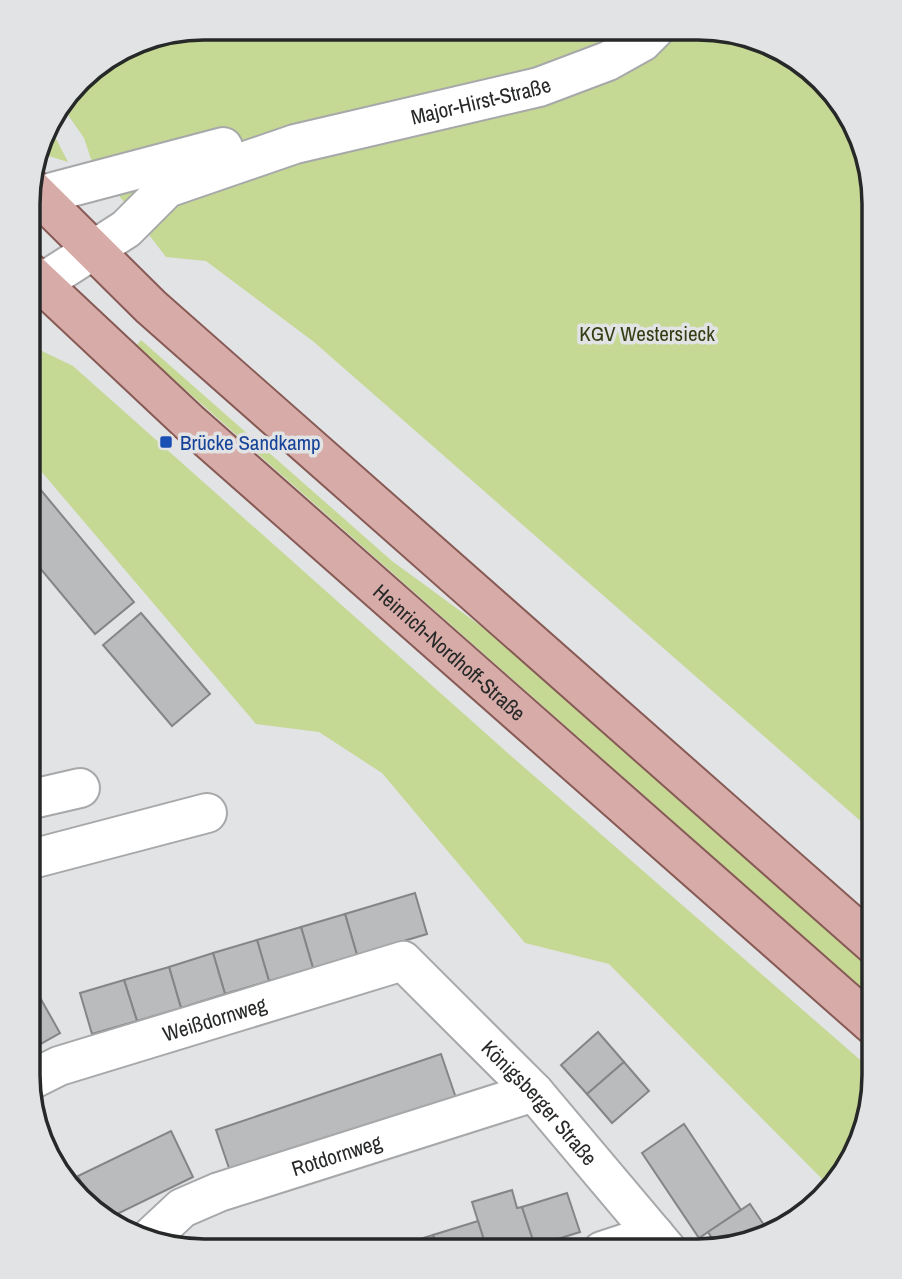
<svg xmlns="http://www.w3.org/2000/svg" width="902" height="1279" font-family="'Archivo Narrow',sans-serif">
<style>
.green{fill:#c5d894}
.building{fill:#babbbd;stroke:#848586;stroke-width:2}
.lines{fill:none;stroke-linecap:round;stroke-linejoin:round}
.minor-casing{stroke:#a7a8aa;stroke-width:42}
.major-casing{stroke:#885a56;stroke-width:42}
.minor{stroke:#fff;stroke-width:38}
.major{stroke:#d7aca8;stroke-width:38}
.transit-dot{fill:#1a4fb4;stroke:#e2e3e4;stroke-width:2.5}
.labels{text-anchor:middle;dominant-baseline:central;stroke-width:7;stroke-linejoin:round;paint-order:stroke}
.street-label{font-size:21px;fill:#272828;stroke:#e2e3e4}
.park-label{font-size:21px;fill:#343e15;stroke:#e2e3e4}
.transit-label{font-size:21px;fill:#164399;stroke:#e2e3e4;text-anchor:start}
.rim{fill:none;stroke:#272828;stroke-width:3.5}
</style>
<rect width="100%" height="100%" fill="#e2e3e4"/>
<!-- green -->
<g class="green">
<polygon points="721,30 805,64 856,127 874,204 872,831 314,342 206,261 166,257 91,159 84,138 61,105 88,72 147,38"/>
<polygon points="48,126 51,129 68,162 39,153"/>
<polygon points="141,340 392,561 504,643 874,969 874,999 136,346"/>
<polygon points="42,351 73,366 510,755 874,1072 874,1086 844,1173 829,1186 609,964 525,943 382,773 319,732 256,724 29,457 29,352"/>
</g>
<!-- building -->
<g class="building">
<polygon points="30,477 134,602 95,634 29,555"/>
<polygon points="141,613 210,694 172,726 103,645"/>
<polygon points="415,893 427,934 357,955 345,914"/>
<polygon points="345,914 357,955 313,968 301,927"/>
<polygon points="301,927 313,968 269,981 257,940"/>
<polygon points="257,940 269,981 225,994 213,953"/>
<polygon points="213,953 225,994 181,1008 169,967"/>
<polygon points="169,967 181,1008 137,1021 124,980"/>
<polygon points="124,980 137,1021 92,1034 80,993"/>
<polygon points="38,994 60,1033 28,1051 28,999"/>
<polygon points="598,1032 624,1062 587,1094 561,1065"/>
<polygon points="441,1054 456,1098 231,1174 216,1130"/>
<polygon points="624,1062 649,1091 612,1123 587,1094"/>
<polygon points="684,1124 741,1210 699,1238 642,1153"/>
<polygon points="171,1131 193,1177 107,1219 97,1215 78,1176"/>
<polygon points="512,1190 517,1208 522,1207 535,1246 522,1250 487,1250 472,1202"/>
<polygon points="567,1193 580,1232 535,1246 522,1207"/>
<polygon points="750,1204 770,1234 717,1246 708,1232"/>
<polygon points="478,1221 487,1250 438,1250 433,1235"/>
<polygon points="433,1235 438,1250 389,1250 388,1249"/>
</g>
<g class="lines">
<defs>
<g id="minor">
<polyline points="30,198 223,147"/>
<path id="s1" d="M29,291L126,229L167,188L295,144L539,87L608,61L642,42L654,30"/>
<polyline points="28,800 80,788"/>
<polyline points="28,860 207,813"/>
<path id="s2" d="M29,1081L59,1066L403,961L534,1092L668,1251"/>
<path id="s3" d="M151,1237L182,1208L219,1192L534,1092"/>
<polyline points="602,1251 654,1234"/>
</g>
<g id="major">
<polyline points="30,187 151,307 874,945"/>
<path id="s4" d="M29,272L191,424L874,1026"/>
</g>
</defs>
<!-- minor casing -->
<use href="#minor" class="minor-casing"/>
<!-- major casing -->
<use href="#major" class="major-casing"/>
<!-- minor -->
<use href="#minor" class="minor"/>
<!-- major -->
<use href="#major" class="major"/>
</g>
<!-- markers -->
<rect class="transit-dot" x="159" y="435" width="14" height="14" rx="3.5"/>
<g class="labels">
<!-- street labels -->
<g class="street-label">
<text stroke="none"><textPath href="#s1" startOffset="499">Major-Hirst-Straße</textPath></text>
<text stroke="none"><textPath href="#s4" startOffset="567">Heinrich-Nordhoff-Straße</textPath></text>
<text stroke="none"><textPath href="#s2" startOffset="196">Weißdornweg</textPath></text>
<text stroke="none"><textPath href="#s2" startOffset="590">Königsberger Straße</textPath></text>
<text stroke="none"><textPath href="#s3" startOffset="206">Rotdornweg</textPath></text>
</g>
<!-- park labels -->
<g class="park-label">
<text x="647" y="333">KGV Westersieck</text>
</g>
<!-- transit labels -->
<g class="transit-label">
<text x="180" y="442">Brücke Sandkamp</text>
</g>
</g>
<!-- crop -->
<path d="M0 0H902V1279H0ZM204 40H698A164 164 0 0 1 862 204V1075A164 164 0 0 1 698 1239H204A164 164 0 0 1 40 1075V204A164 164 0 0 1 204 40Z" fill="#e2e3e4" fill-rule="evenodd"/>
<path class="rim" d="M204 40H698A164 164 0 0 1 862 204V1075A164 164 0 0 1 698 1239H204A164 164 0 0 1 40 1075V204A164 164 0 0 1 204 40Z"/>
</svg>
